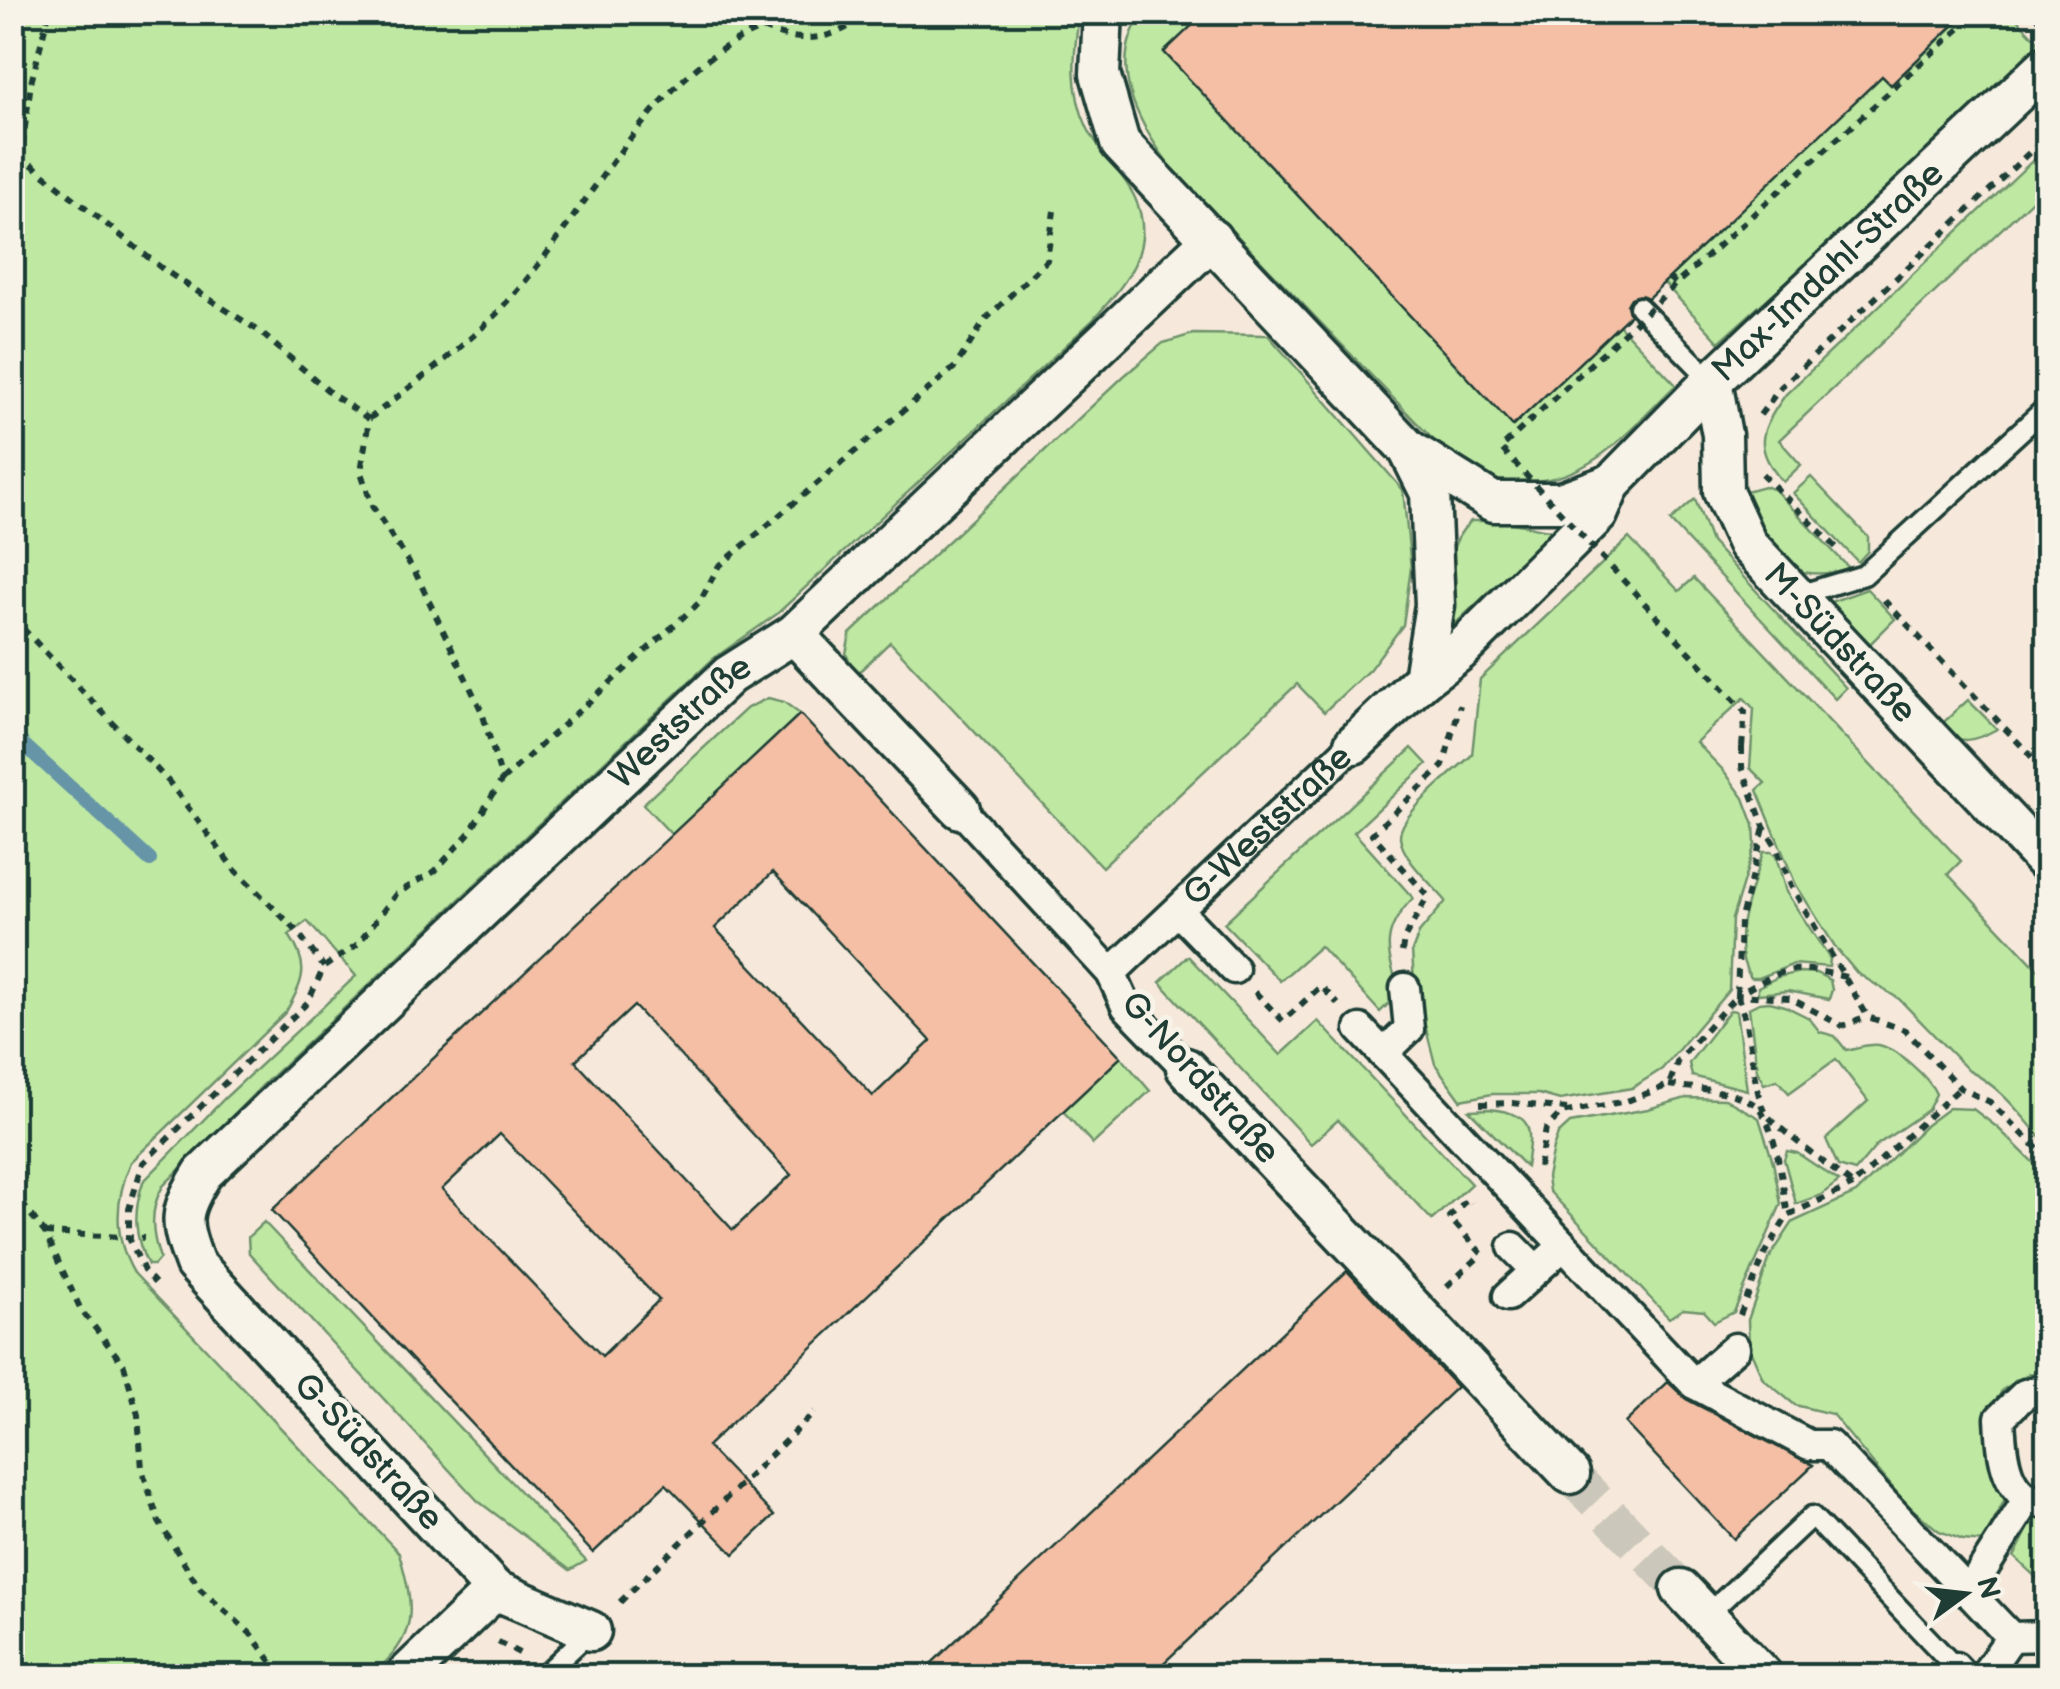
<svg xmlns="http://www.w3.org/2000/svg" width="2060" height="1689" font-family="'Balsamiq Sans',sans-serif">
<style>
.green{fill:#bfe8a3;stroke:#6f926c;stroke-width:2.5}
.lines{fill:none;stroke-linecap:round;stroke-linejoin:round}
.stream{stroke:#6595a7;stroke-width:14}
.building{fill:#f4bfa5;stroke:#1f3d34;stroke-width:2.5;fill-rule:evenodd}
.minor-tunnel{stroke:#cbc7ba;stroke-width:38;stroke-dasharray:38 19;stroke-linecap:butt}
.service-casing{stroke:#1f3d34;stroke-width:25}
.pedestrian-casing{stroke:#1f3d34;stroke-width:35}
.minor-casing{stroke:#1f3d34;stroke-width:45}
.path{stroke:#1f3d34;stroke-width:6;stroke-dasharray:8 8;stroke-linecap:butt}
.service{stroke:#f7f3e8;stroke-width:18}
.pedestrian{stroke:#f7f3e8;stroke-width:28}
.minor{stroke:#f7f3e8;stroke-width:38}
.path-bridge{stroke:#1f3d34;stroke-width:6;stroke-dasharray:8 8;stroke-linecap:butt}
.labels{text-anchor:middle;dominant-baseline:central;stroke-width:10;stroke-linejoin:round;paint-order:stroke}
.street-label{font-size:35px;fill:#1f3d34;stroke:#f7f3e8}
</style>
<rect width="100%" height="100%" fill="#f6e9db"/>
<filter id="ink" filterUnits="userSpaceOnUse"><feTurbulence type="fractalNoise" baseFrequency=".01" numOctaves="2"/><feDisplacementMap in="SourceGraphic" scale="20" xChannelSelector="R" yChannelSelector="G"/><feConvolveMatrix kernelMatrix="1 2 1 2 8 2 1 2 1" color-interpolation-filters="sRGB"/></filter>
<g filter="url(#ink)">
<!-- green -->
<g class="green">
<path d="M12,13H1079C1074,53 1069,88 1087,127C1099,152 1123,172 1135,198C1158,249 1123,286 1092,321L777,614L713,659L263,1085L163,1186C149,1209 151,1233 160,1258L154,1265H148C134,1237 133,1212 143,1182L226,1097L356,976L307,921L289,935C310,966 304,980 286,1012L131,1162C115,1199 113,1237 134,1273L399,1553C415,1608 419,1637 370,1676H13Z"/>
<path d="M1143,13H1206L1164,52L1512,425L1619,325L1676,385C1633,426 1594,479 1531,481C1516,482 1499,482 1485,477C1471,471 1458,460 1445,452L1171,167C1137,122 1106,65 1143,13Z"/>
<polygon points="1823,13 1891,85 1967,13 2011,13 2046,50 1719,342 1664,283"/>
<path d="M2047,147V186L1779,440L1801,465L1783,482C1751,447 1761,429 1786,394Z"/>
<polygon points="1193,334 1268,335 1403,490 1411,568 1403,625 1369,670 1324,712 1297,684 1102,867 890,642 856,675 846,654 850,634 1124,376 1163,343"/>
<polygon points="1811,477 1868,537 1868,551 1858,562 1793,493"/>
<path d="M1764,486L1775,490L1849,568C1783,590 1763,545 1742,492Z"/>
<polygon points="1695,499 1711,542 1846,688 1835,699 1670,521"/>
<path d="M1471,521H1503L1553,531L1454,625C1452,587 1440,550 1471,521Z"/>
<path d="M1629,538L1679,591L1694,578L1961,861L1948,874L2047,979V1145C2025,1120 2000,1085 1969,1071L1899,999L1857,973L1836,948L1796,885L1757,790L1765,783L1750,768L1754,709L1744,698L1696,742L1724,771L1744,798L1754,825L1755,844L1732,919L1729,990L1662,1069L1632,1088L1560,1100L1539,1094H1492L1461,1100L1435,1064L1414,982L1412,951L1419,933L1446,901C1432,884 1402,859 1400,837C1399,814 1455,771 1472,755L1480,679Z"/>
<polygon points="1867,589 1895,619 1864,650 1822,605"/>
<polygon points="768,698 784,702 800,714 672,835 643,804 747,708"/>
<path d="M1968,700L1997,729C1973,742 1960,745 1936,729Z"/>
<path d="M1412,748L1427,764L1354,832L1413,898C1380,932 1386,951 1400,993L1380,1012L1320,946L1280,981L1224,923Z"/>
<path d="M1763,852H1771L1776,856L1786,892L1830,959L1829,967L1794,964L1759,978H1751C1727,943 1752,889 1763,852Z"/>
<polygon points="1188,956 1281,1055 1318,1021 1471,1184 1432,1220 1338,1120 1311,1144 1160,982"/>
<polygon points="1800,972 1816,973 1830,980 1832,990 1829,999 1788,991 1758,994 1758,987 1778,977"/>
<path d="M1770,1002L1785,1006L1809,1018L1820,1032L1835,1036L1846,1050C1856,1048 1869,1043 1879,1045C1897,1049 1929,1077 1936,1094L1928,1110L1877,1145L1855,1171L1838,1166L1826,1139L1868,1101L1836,1059L1789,1093L1777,1080L1764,1084L1757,1070L1749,1008L1759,1003Z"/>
<polygon points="1730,1010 1736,1011 1747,1090 1692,1076 1689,1063"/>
<polygon points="1121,1057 1150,1091 1093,1144 1063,1111"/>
<polygon points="1686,1098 1725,1099 1759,1118 1773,1162 1781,1204 1734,1312 1714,1322 1704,1311 1683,1309 1669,1318 1549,1191 1547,1177 1553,1148 1558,1134 1570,1123 1648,1109"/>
<polygon points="1949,1108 1973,1109 1998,1128 2047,1176 2047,1372 2029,1374 2002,1390 1988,1421 1990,1466 2006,1497 1983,1542 1963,1540 1939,1531 1906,1504 1832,1414 1795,1405 1763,1379 1749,1347 1748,1320 1770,1257 1793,1222 1856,1193 1926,1125"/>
<path d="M1489,1109C1534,1114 1532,1127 1526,1167L1469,1110Z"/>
<polygon points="1787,1151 1797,1153 1839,1181 1821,1195 1796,1204 1784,1159"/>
<polygon points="264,1222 586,1561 570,1570 478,1501 249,1253 248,1237"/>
<polygon points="2047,1514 2047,1595 2037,1578 2014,1557 2035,1515"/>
</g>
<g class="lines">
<!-- stream -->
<polyline class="stream" points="12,734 150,860"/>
</g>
<!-- building -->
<g class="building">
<polygon points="1206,12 1967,12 1891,85 1882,76 1648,298 1641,295 1631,298 1627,305 1630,315 1513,426 1164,52"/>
<path d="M800,714L1121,1057L707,1446L774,1516L734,1554L666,1484L593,1553L272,1210ZM773,872L931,1041L873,1096L715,928ZM634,1006L791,1175L733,1230L575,1061ZM500,1134L659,1300L602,1356L442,1189Z"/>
<polygon points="1347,1271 1457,1387 1150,1676 918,1676"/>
<polygon points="1668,1382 1686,1399 1813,1465 1734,1539 1625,1423"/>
</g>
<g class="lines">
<!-- minor-tunnel -->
<polyline class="minor-tunnel" points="1570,1474 1681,1589"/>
<defs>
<g id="service">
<polyline points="2045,12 2048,15"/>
<polyline points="1639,307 1712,381"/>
<polyline points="1798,595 1864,575 2048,406"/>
<polyline points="1706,1616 1812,1516 1955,1667"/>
<polyline points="543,1676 590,1632"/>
</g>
<g id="pedestrian">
<polyline points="960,809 1111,973 1126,1006 1186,1068"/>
<polyline points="1178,911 1234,969"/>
<path id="s1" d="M1111,973L1354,744"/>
<polyline points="1360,1029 1694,1384 1809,1445 1829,1445 2011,1637 1984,1676"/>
<polyline points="1383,1054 1409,1029 1405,988"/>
<polyline points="1513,1247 1536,1270"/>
<polyline points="1508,1296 1562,1247"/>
<polyline points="1694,1384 1735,1348"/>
<path d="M2048,1388L2025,1394L2000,1418C2002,1452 2003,1500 2048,1504"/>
<polyline points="1968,1593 2029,1497"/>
<polyline points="2011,1637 2048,1636"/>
<polyline points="1955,1667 1963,1676"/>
</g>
<g id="minor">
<polyline points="1103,12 1100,74 1120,143 1408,449 1493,502 1561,502 1611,484"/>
<path id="s2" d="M1712,381L1722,435L1723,491L1747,544L2048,864"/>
<polyline points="1408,449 1430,493 1435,605 1423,679"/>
<polyline points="794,634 960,809"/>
<path id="s3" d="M1354,744L1423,679L1460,651L1598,514L1611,484L1712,381L2048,64"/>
<polyline points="1186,1068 1570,1474"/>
<polyline points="1681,1589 1763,1676"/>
<path id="s4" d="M591,1631L495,1590L195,1264C179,1221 178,1213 203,1173L729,675L794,634L1212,239"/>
<polyline points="405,1676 495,1590"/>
</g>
</defs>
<!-- service casing -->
<use href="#service" class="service-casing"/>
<!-- pedestrian casing -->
<use href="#pedestrian" class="pedestrian-casing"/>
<!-- minor casing -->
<use href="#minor" class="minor-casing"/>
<!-- path -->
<g class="path">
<polyline points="49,12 31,83 21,156 164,270 259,331 333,395 369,419 361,472 372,506 415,572 482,712 502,780 470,832 435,871 396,894 358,944 324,967 308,1002 143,1163 129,1209 129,1238 144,1271 155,1283"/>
<path d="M763,28C798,45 839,41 867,12"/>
<polyline points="1669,278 1676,284"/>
<polyline points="1760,415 1781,387 2048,135"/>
<path d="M369,419C412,385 460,351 499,311C584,223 645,74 763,28L764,12"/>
<polyline points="1762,474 1839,550"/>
<polyline points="1884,600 2048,774"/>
<polyline points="12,617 169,782 234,869 296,930 324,967"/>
<polyline points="1742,747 1742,767 1764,827 1776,847 1791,886 1868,1017 1905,1030 1960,1088 1990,1102 2048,1159"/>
<polyline points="502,780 700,602 718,567 955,367 986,319 1047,260 1054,211"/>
<polyline points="1402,952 1404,939 1428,896 1372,834 1443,766 1460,705"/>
<path d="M1846,977C1789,964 1788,967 1737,995L1790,998L1842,1026L1868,1017"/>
<polyline points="1255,992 1283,1021 1321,986 1338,1004"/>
<path d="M1737,995C1752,1030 1750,1073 1763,1109C1768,1123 1838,1172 1853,1185L1960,1088"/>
<path d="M1669,1085C1696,1089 1731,1089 1754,1104C1776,1118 1783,1190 1788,1215"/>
<polyline points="1480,1104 1512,1103 1567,1109"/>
<polyline points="1539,1167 1546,1129 1561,1113 1627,1101 1669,1085 1678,1060 1737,995 1740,922 1764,828"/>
<polyline points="12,1190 45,1233 81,1310 124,1365 138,1415 142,1469 159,1522 200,1589 250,1633 282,1676"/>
<polyline points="45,1233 144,1238"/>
<polyline points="1447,1286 1482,1254 1449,1217 1468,1199 1471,1203"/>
<polyline points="1740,1315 1765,1254 1788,1215 1853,1185"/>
<polyline points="620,1602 815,1412"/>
<polyline points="498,1642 523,1655"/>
</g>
<!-- service -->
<use href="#service" class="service"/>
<!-- pedestrian -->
<use href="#pedestrian" class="pedestrian"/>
<!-- minor -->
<use href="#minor" class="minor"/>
<!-- path-bridge -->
<polyline class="path-bridge" points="1742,747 1745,712 1501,448 1676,284 1978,12"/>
</g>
</g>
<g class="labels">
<!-- street labels -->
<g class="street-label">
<text stroke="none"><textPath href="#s3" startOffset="672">Max-Imdahl-Straße</textPath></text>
<text stroke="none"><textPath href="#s2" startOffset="305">M-Südstraße</textPath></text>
<text stroke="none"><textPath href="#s4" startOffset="1302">Weststraße</textPath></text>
<text stroke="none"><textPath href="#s1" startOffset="215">G-Weststraße</textPath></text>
<text transform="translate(1200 1078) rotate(48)">G-Nordstraße</text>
<text transform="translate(368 1452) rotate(47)">G-Südstraße</text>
</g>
</g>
<!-- margin -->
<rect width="2060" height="1689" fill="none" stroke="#f7f3e8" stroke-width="50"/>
<rect x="25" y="25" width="2010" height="1639" fill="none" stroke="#1f3d34" stroke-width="4" filter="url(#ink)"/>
<!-- north arrow -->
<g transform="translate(1965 1594) rotate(75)" stroke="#f7f3e8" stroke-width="8" paint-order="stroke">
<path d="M0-8L18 38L0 25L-18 38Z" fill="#1f3d34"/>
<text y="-15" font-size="28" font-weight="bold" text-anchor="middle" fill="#1f3d34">N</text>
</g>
</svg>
